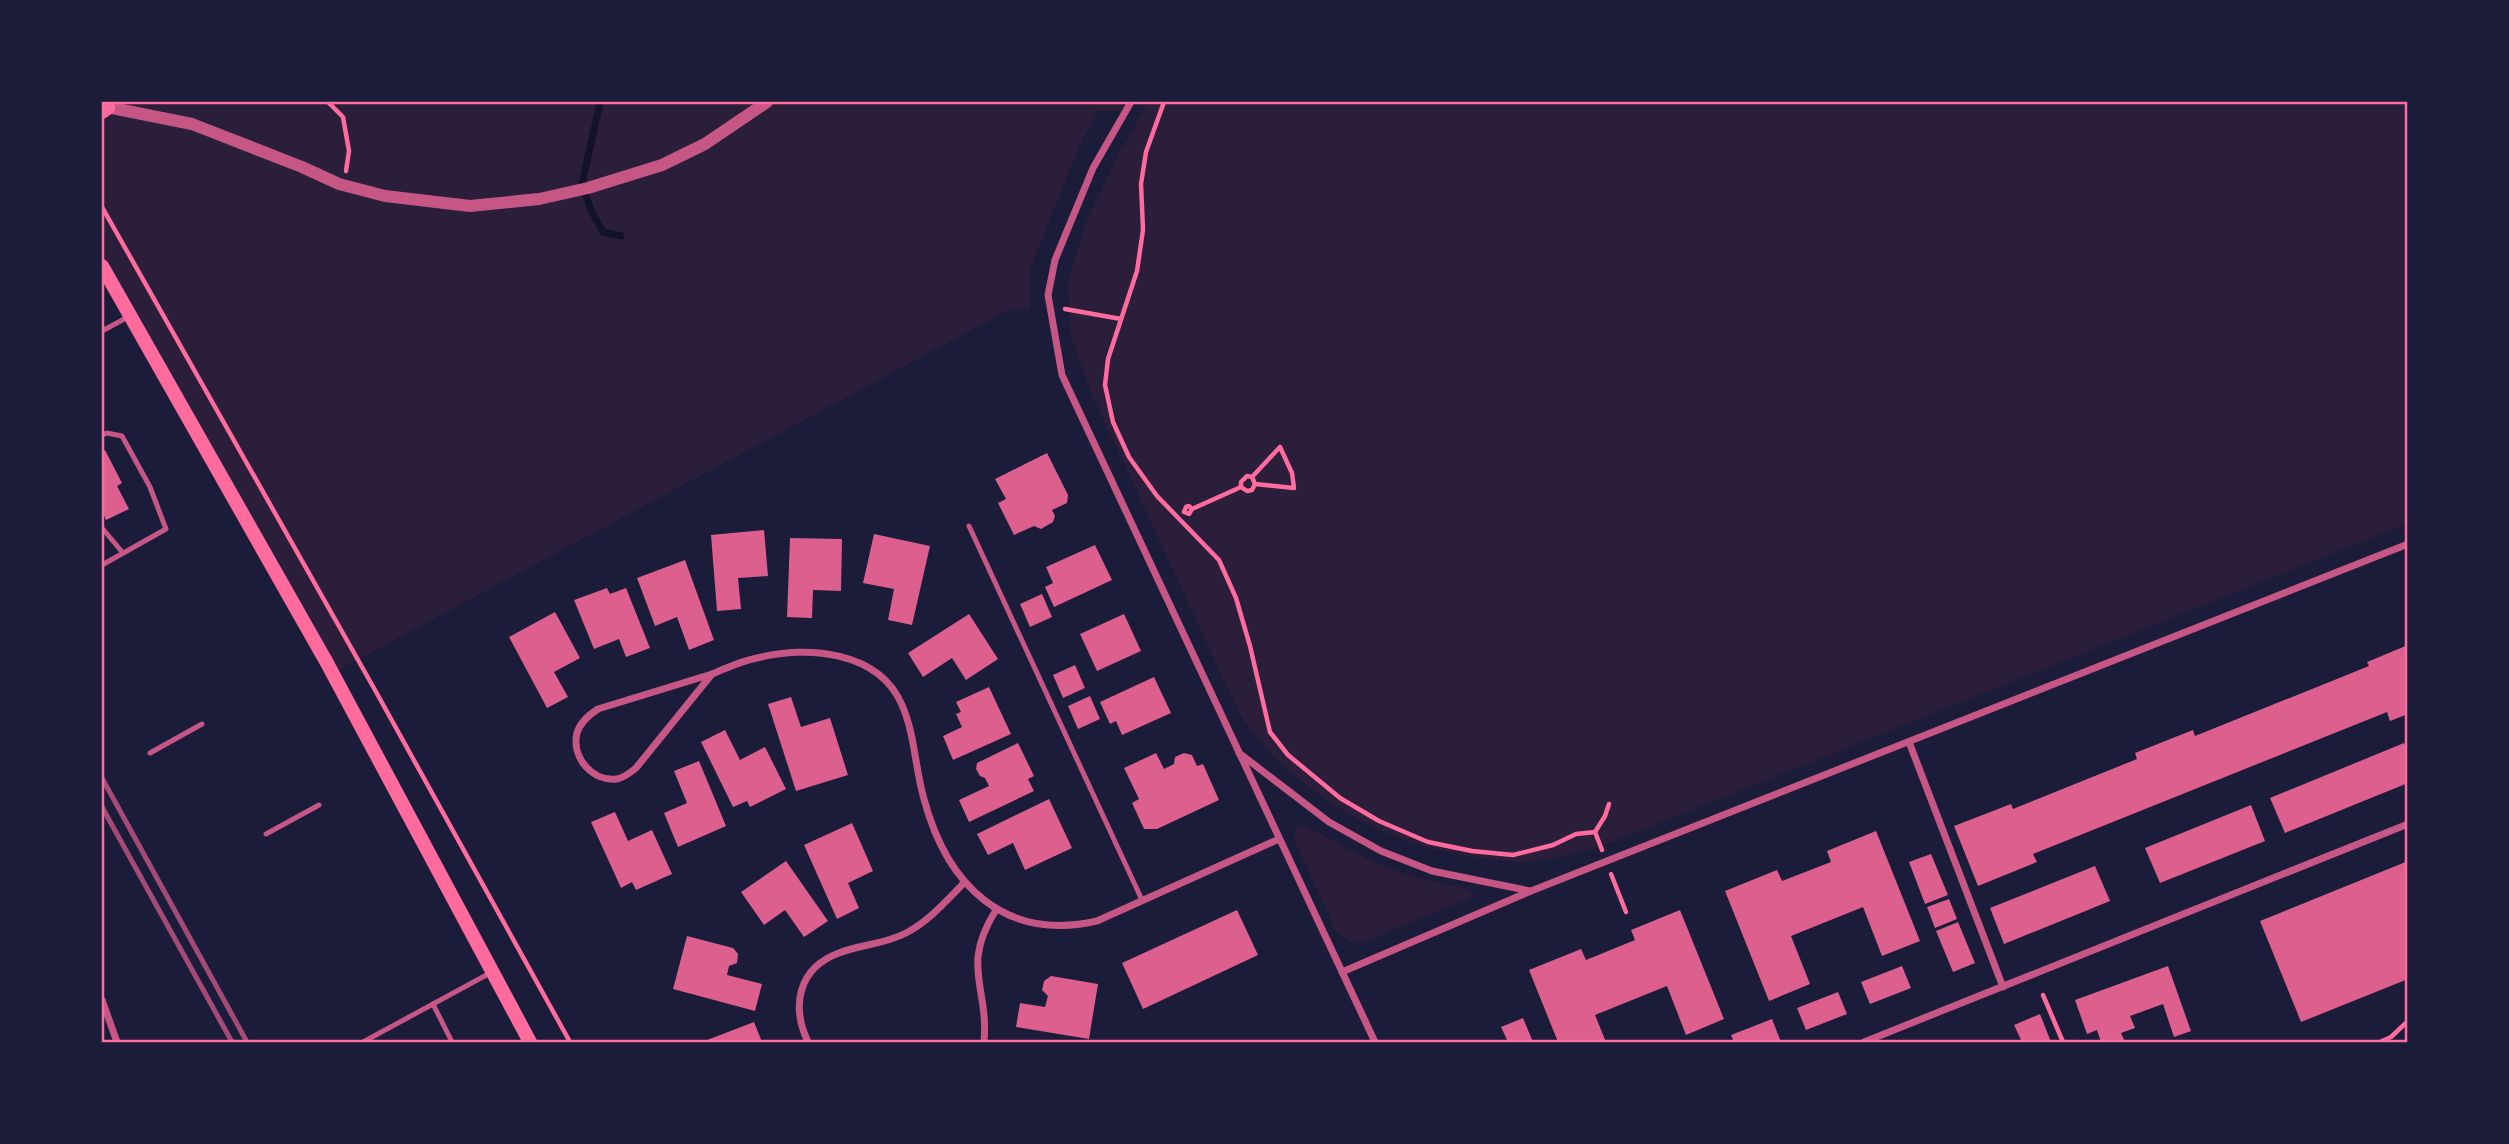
<svg xmlns="http://www.w3.org/2000/svg" width="2509" height="1144" font-family="'Work Sans',sans-serif">
<style>
.green{fill:#2a1e3b}
.lines{fill:none;stroke-linecap:round;stroke-linejoin:round}
.stream{stroke:#12122b;stroke-width:7}
.building{fill:#dd5f8e}
.path{stroke:#ff6b9d;stroke-width:4.5}
.service{stroke:#c65784;stroke-width:5}
.minor{stroke:#c65784;stroke-width:7}
.tertiary{stroke:#c65784;stroke-width:12}
.secondary{stroke:#ff6b9d;stroke-width:14}
.rail{stroke:#a44b75;stroke-width:5}
.neatline{fill:none;stroke:#ff6b9d;stroke-width:2.5}
</style>
<rect width="100%" height="100%" fill="#1b1b3a"/>
<!-- green -->
<g class="green">
<polygon points="102,102 1131,102 1126,111 1098,111 1080,144 1030,269 1030,309 1011,309 333,673 102,265"/>
<path d="M1148,102H2407V524L1615,841C1586,850 1558,859 1527,862C1515,863 1502,860 1490,859C1400,852 1310,803 1253,733C1242,720 1235,702 1227,687L1088,386L1070,333L1068,281L1087,220L1120,151Z"/>
<polygon points="1299,826 1306,826 1373,862 1415,877 1468,889 1472,897 1362,943 1352,943 1336,931 1294,840 1295,831"/>
</g>
<g class="lines">
<!-- stream -->
<polyline class="stream" points="600,102 582,184 591,210 603,232 621,236"/>
</g>
<!-- building -->
<g class="building">
<polygon points="105,450 122,483 117,486 129,509 106,520 102,511 102,452"/>
<polygon points="1047,453 1068,495 1067,503 1052,510 1055,516 1053,522 1041,529 1034,526 1014,535 998,503 1006,499 995,479"/>
<polygon points="764,530 768,576 738,578 741,609 717,611 711,535"/>
<polygon points="874,534 930,546 912,625 888,620 894,589 863,583"/>
<polygon points="790,538 842,539 841,591 813,590 812,618 787,617"/>
<polygon points="1095,545 1112,580 1054,607 1045,587 1053,583 1046,567"/>
<polygon points="685,560 714,640 689,650 677,617 655,626 637,578"/>
<polygon points="607,588 610,594 626,588 650,648 626,657 619,639 594,649 574,600"/>
<polygon points="1042,594 1052,617 1030,627 1020,604"/>
<polygon points="555,612 580,658 554,672 568,697 547,708 509,637"/>
<polygon points="969,614 998,659 966,680 952,658 923,677 908,653"/>
<polygon points="1124,614 1141,651 1097,671 1080,634"/>
<polygon points="2408,645 2408,714 2390,721 2387,712 2033,854 2037,862 1978,886 1954,826 2011,804 2013,809 2137,759 2135,753 2193,730 2195,736 2369,666 2367,662"/>
<polygon points="1075,665 1085,688 1063,698 1053,675"/>
<polygon points="1154,677 1171,713 1122,735 1116,721 1110,724 1100,702"/>
<polygon points="989,687 1011,734 953,760 943,736 962,727 956,714 961,712 956,702"/>
<polygon points="1090,696 1100,719 1078,729 1068,706"/>
<polygon points="791,697 801,727 830,718 848,775 796,791 768,704"/>
<polygon points="725,730 740,760 765,747 786,789 750,807 747,801 733,807 701,742"/>
<polygon points="1018,743 1034,776 1028,779 1034,791 969,822 959,800 989,786 985,778 980,776 976,769 977,763"/>
<polygon points="2404,743 2408,751 2408,783 2285,833 2270,798"/>
<polygon points="1156,753 1164,769 1174,764 1175,757 1184,753 1192,755 1197,766 1203,764 1219,800 1157,829 1144,829 1132,803 1139,799 1124,768"/>
<polygon points="699,761 726,826 678,847 664,813 687,803 674,771"/>
<polygon points="1049,799 1072,848 1025,870 1013,843 988,855 977,834"/>
<polygon points="2251,805 2265,841 2160,883 2145,848"/>
<polygon points="615,812 628,841 652,830 672,874 636,890 632,882 621,888 591,822"/>
<polygon points="852,823 873,871 848,883 859,908 837,919 804,845"/>
<polygon points="1876,831 1920,941 1882,956 1863,907 1791,936 1810,984 1769,1001 1725,891 1777,870 1782,881 1831,862 1827,851"/>
<polygon points="1931,854 1948,895 1925,904 1909,862"/>
<polygon points="786,861 828,921 804,937 785,910 764,925 741,892"/>
<polygon points="2408,861 2408,979 2301,1022 2260,921"/>
<polygon points="2095,866 2110,901 2004,944 1990,908"/>
<polygon points="1949,899 1957,919 1935,928 1927,907"/>
<polygon points="1237,910 1258,955 1143,1009 1122,963"/>
<polygon points="1680,910 1724,1019 1686,1035 1667,986 1595,1015 1606,1042 1558,1042 1529,970 1581,949 1586,960 1635,940 1631,930"/>
<polygon points="1958,922 1975,963 1953,972 1936,931"/>
<polygon points="687,936 733,948 738,954 737,963 729,966 727,975 762,984 755,1011 673,989"/>
<polygon points="1902,966 1911,988 1870,1004 1861,982"/>
<polygon points="2168,966 2191,1031 2174,1037 2163,1004 2130,1016 2135,1028 2121,1033 2125,1042 2101,1042 2097,1030 2087,1034 2075,1000"/>
<polygon points="1051,976 1098,984 1089,1039 1016,1027 1020,1003 1045,1007 1048,996 1042,990 1044,981"/>
<polygon points="1838,992 1847,1014 1806,1030 1797,1008"/>
<polygon points="2040,1014 2051,1042 2022,1042 2014,1025"/>
<polygon points="1523,1018 1533,1042 1508,1042 1501,1027"/>
<polygon points="1772,1019 1781,1042 1734,1042 1731,1035"/>
<polygon points="754,1022 762,1042 702,1042"/>
</g>
<g class="lines">
<!-- path -->
<g class="path">
<polyline points="328,102 343,117 349,151 346,171"/>
<polyline points="1164,102 1146,152 1141,184 1143,230 1137,271 1108,359 1105,385 1113,422 1129,457 1157,496 1219,560 1236,598 1250,646 1270,732 1288,755 1340,798 1379,821 1428,842 1472,851 1513,855 1553,845 1576,834 1595,832 1602,850"/>
<polyline points="102,207 375,690 570,1042"/>
<polyline points="1065,309 1121,319"/>
<polyline points="1252,477 1280,447 1292,473 1294,488 1255,484 1252,477 1247,476 1241,482 1241,487 1247,491 1252,490 1255,484"/>
<polyline points="1192,509 1189,506 1186,507 1184,512 1189,514 1192,509 1241,487"/>
<polyline points="1595,832 1605,816 1609,804"/>
<polyline points="1611,874 1626,912"/>
<polyline points="2043,995 2063,1042"/>
<polyline points="2380,1042 2391,1037 2408,1021"/>
</g>
<!-- service -->
<g class="service">
<polyline points="102,331 128,317"/>
<polyline points="102,435 107,433 122,436 150,487 166,529 102,565"/>
<polyline points="969,526 1142,900"/>
<polyline points="102,528 123,553"/>
<polyline points="150,753 202,724"/>
<polyline points="266,834 319,805"/>
<polyline points="433,1004 452,1042"/>
<polyline points="363,1042 492,972"/>
</g>
<!-- minor -->
<g class="minor">
<polyline points="1131,102 1093,168 1055,260 1048,295 1062,375 1375,1042"/>
<path d="M712,674C727,668 741,661 757,658C807,645 879,651 902,705C915,735 915,768 924,799C947,885 1004,942 1097,921L1279,839"/>
<path d="M712,674L636,768C631,772 624,778 617,779C593,782 571,758 577,733C580,722 589,715 598,709Z"/>
<polyline points="1909,742 2003,987"/>
<polyline points="1239,753 1329,822 1381,851 1432,871 1530,891"/>
<polyline points="1342,972 1531,891 2408,544"/>
<polyline points="102,1000 117,1042"/>
<path d="M808,1042C791,1006 798,968 839,953C861,944 883,945 906,933C929,921 946,901 964,883"/>
<path d="M984,1042C989,986 960,967 996,910"/>
<polyline points="1864,1042 2408,824"/>
</g>
<!-- tertiary -->
<polyline class="tertiary" points="102,106 192,124 302,167 339,184 385,196 470,206 539,199 588,188 662,165 705,144 767,102"/>
<!-- secondary -->
<g class="secondary">
<polyline points="102,112 108,108"/>
<polyline points="102,266 327,663 530,1042"/>
</g>
<!-- rail -->
<g class="rail">
<polyline points="102,778 247,1042"/>
<polyline points="102,807 232,1042"/>
</g>
</g>
<!-- border -->
<rect width="2509" height="1144" fill="none" stroke="#1b1b3a" stroke-width="206"/>
<rect x="103" y="103" width="2303" height="938" class="neatline"/>
</svg>
